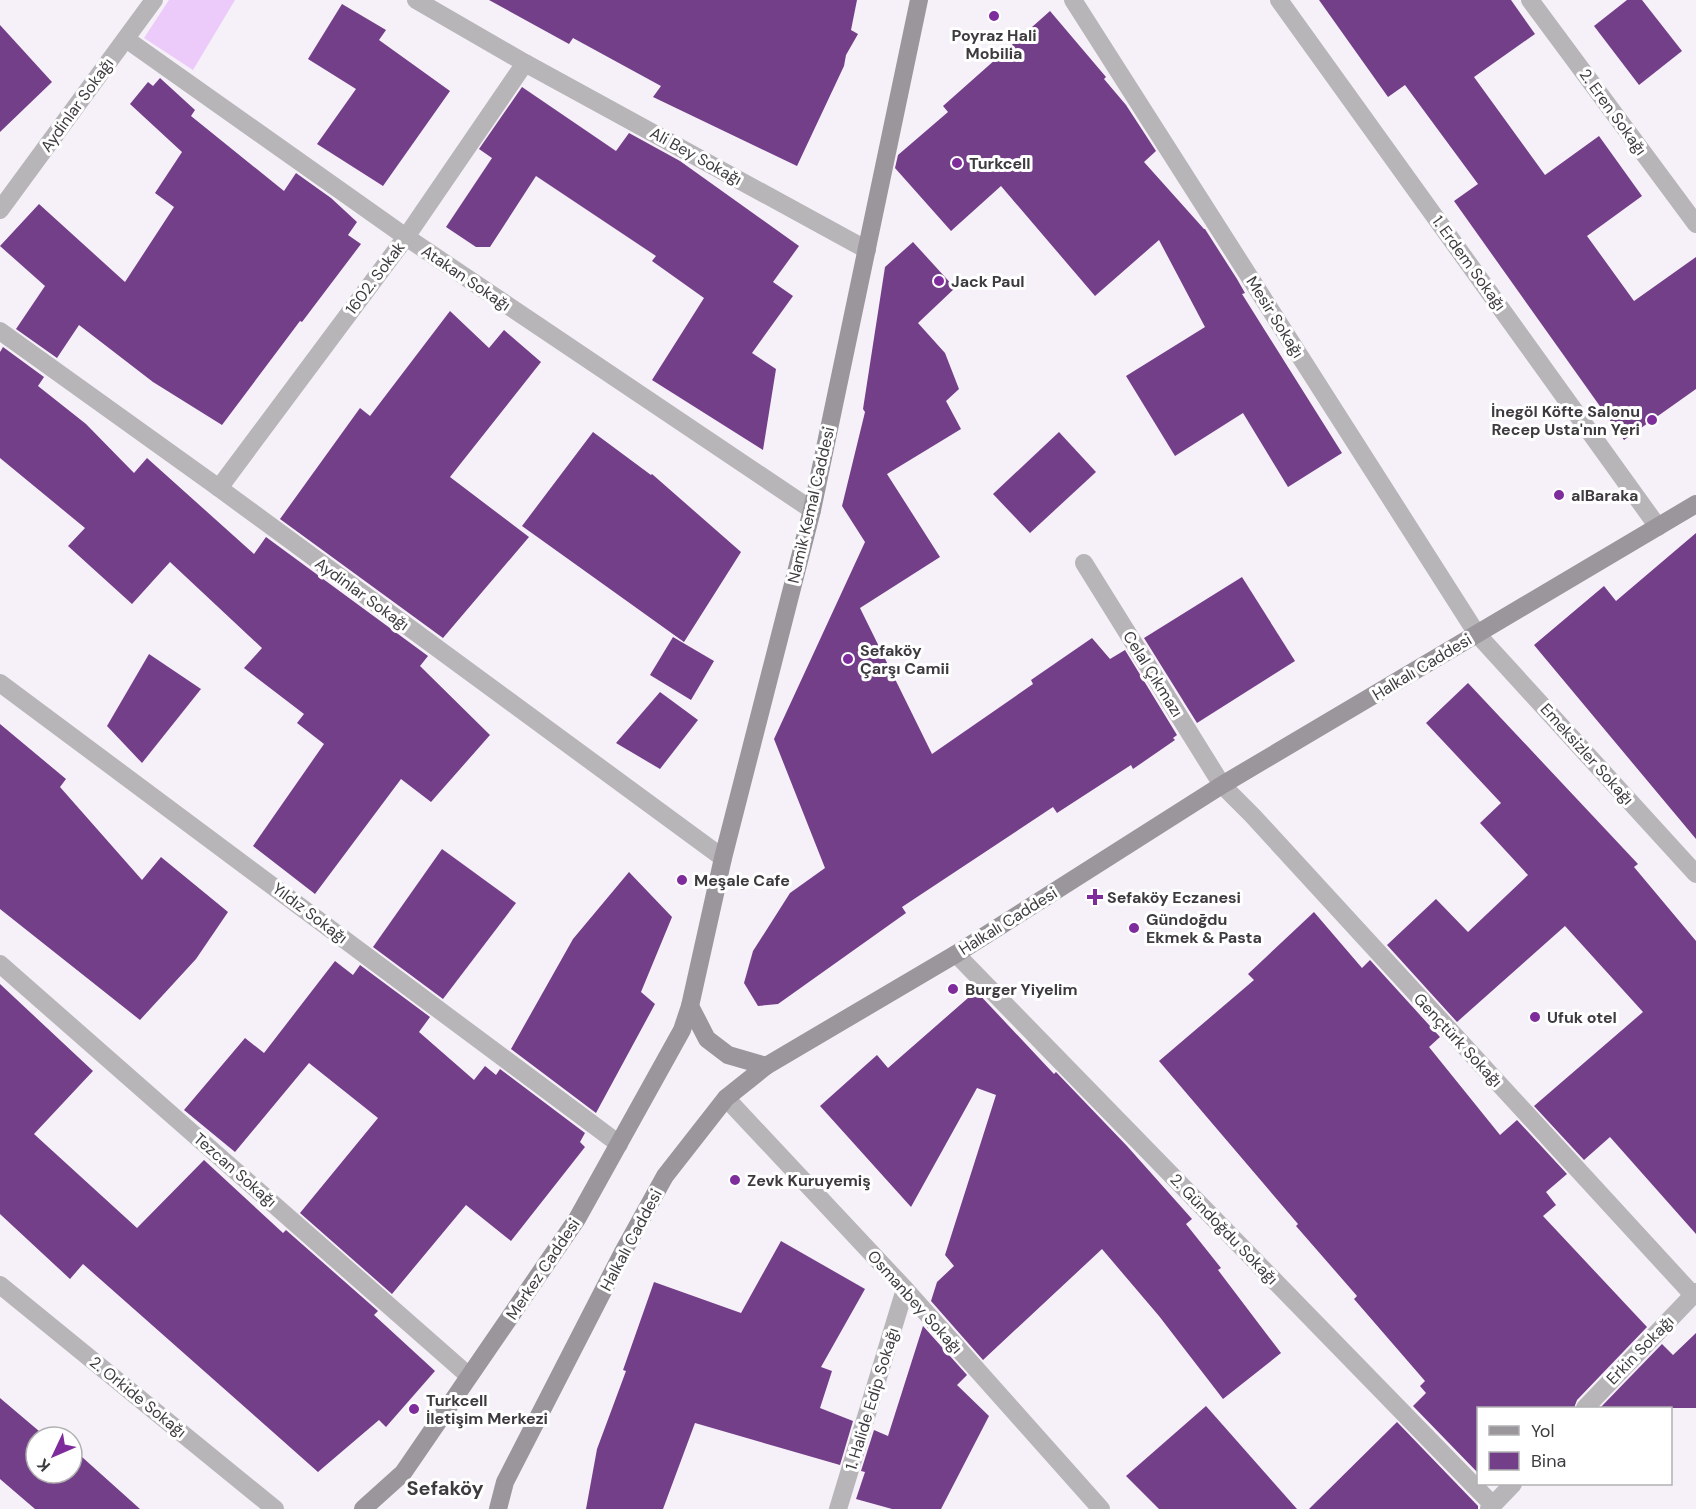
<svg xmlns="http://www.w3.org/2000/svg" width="1696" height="1509" font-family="'DM Sans',sans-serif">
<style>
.green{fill:#eccbfa}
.building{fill:#743f89}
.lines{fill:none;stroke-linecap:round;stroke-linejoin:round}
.street{stroke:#b7b5b8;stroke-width:18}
.secondary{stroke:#9a969c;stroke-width:18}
.poi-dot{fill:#7e2c9c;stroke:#fff;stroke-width:2}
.labels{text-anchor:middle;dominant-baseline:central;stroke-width:6;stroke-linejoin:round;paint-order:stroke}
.poi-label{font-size:16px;font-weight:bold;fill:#3d3b3e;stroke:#fff;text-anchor:start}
.street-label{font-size:16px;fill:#3d3b3e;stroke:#fff}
.quarter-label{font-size:20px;font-weight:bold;fill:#3d3b3e;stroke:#fff}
</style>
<rect width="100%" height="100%" fill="#f6f0f9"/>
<!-- green -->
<polygon class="green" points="169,0 235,0 193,70 144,38"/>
<!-- building -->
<g class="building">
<polygon points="489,0 857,0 851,30 858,34 846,55 844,66 797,166 653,97 661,86 573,38 569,44"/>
<polygon points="1319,0 1511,0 1535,34 1474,77 1545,175 1599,136 1642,196 1587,236 1634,301 1696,257 1696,389 1624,440 1454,201 1478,184 1405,85 1388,97"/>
<polygon points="1627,0 1642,0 1682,51 1639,85 1594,26"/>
<polygon points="342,4 386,30 379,40 450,91 383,186 317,144 356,89 308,59"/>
<polygon points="1050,11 1106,77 1104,79 1126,105 1156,151 1144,162 1204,229 1205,229 1237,279 1245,293 1242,294 1342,453 1288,487 1243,413 1175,456 1126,376 1205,327 1159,240 1095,296 1001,186 951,231 895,168 898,155 948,112 943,106"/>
<polygon points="0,25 52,82 0,132"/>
<polygon points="160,78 195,110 191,116 284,191 296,173 331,198 357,222 348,235 361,244 302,322 300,321 222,425 153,382 79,325 57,358 16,329 45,286 0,246 39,204 125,282 174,207 155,193 182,152 130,104 148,82 153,86"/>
<polygon points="522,87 616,151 629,133 680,161 799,246 773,282 793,296 752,353 776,369 763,450 652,380 704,298 652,261 656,256 536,176 490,247 476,247 446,227 492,158 479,149"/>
<polygon points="913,242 955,288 918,323 945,353 959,389 946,401 961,429 887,474 940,557 860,608 932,754 1033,684 1031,680 1092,638 1110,659 1125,650 1177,735 1173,738 1175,740 1133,769 1131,765 1057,813 1053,807 902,907 906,913 778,1004 758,1006 744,983 753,951 790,893 825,868 774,739 865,542 842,506 865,412 863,409 885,267"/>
<polygon points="450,311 489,348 504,330 541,362 450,477 529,537 443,638 280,519 360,408 370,416"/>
<polygon points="3,347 44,377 38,386 86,424 134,473 147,458 254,554 266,537 428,656 420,666 490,735 431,802 401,779 315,894 253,846 324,744 297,723 304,714 244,668 262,648 170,562 132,604 68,546 85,528 0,458 0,352"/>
<polygon points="593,432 651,475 652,474 741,552 684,642 522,526"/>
<polygon points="1059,432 1096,472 1030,533 993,494"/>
<polygon points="1696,533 1696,839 1534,645 1604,586 1616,601"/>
<polygon points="1242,577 1295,661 1197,723 1144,638"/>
<polygon points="673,637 714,661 691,700 650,675"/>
<polygon points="149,654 201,689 142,763 107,726"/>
<polygon points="1468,683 1638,864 1634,867 1696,941 1696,1234 1610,1137 1584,1160 1534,1106 1643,1012 1565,926 1457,1022 1387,945 1436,899 1468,932 1528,875 1480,823 1501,803 1426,723"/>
<polygon points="660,692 698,720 660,769 616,743"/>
<polygon points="0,724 66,779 60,787 142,880 161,857 228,912 196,959 140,1020 0,909"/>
<polygon points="442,849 516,903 443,999 373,947"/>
<polygon points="629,872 672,917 641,992 655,1004 596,1113 511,1049 573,939"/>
<polygon points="1314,912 1362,968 1370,960 1440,1037 1429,1047 1500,1135 1517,1120 1567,1174 1546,1192 1556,1205 1543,1216 1647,1327 1577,1400 1574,1408 1479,1408 1479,1474 1413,1406 1426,1393 1420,1386 1425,1381 1354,1299 1357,1296 1296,1226 1298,1224 1159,1061 1254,980 1248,974"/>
<polygon points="335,961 353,975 360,965 430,1017 419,1032 474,1080 485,1066 496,1075 500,1069 585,1133 580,1142 585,1147 511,1241 466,1205 392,1294 300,1213 378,1118 309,1063 235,1152 184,1110 245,1038 264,1053"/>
<polygon points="0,984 93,1071 34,1134 137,1228 204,1160 283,1233 286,1230 378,1311 374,1315 435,1371 386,1427 379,1420 318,1472 83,1264 70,1279 0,1214"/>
<polygon points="976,991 1054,1074 1056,1072 1127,1146 1192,1219 1186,1224 1221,1268 1218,1270 1281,1353 1223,1399 1159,1316 1102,1249 983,1360 931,1301 937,1282 954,1266 945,1255 996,1095 977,1088 911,1207 820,1106 877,1055 888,1068"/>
<polygon points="781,1241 865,1289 821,1367 832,1371 820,1408 853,1421 840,1465 695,1423 663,1509 586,1509 597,1449 626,1371 623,1370 654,1282 741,1313"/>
<polygon points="923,1326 967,1375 957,1385 989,1416 941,1509 892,1509 856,1499 865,1472 861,1471 874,1430 888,1436"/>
<polygon points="1696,1333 1696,1408 1600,1408 1662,1344 1673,1355"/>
<polygon points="0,1398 46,1437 36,1437 36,1473 72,1473 72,1448 140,1509 35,1509 0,1479"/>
<polygon points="1206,1406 1297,1509 1159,1509 1126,1476"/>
<polygon points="1397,1422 1478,1506 1478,1509 1309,1509"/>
</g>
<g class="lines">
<!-- street -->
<g class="street">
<polyline points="416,0 525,63 867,250"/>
<polyline points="1073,0 1477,634 1696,874"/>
<polyline points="1279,0 1658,527"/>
<polyline points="1530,0 1696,224"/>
<polyline points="126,39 406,237 812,510"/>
<polyline points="0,210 154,0"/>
<polyline points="0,331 219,488 723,858"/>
<polyline points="219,488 406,237 525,63"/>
<polyline points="1084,563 1222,785 1252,815 1693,1295"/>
<polyline points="0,683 619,1144"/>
<polyline points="956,954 1493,1505"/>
<polyline points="0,964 469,1376"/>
<polyline points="726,1098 905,1289 1101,1509"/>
<polyline points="0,1285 275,1509"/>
<polyline points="1585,1408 1696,1292"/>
<polyline points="838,1509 905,1289"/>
<polyline points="1489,1509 1513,1484"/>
</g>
<!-- secondary -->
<g class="secondary">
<polyline points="690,1006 707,1039 728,1055 766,1066"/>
<polyline points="363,1509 403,1473 577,1219 682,1030 690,1006 723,858 812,510 919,0"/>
<polyline points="498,1509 505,1482 623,1252 665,1176 726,1098 766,1066 956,954 1222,785 1696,504"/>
</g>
</g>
<!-- markers -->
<g class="poi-dot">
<circle cx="994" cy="16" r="6"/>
<circle cx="957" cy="163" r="6"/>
<circle cx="939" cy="281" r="6"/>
<circle cx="1652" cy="420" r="6"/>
<circle cx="1559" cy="495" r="6"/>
<circle cx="848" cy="659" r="6"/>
<circle cx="682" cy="880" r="6"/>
<path d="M1092 888h6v6h6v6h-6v6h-6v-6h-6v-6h6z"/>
<circle cx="1134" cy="928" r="6"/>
<circle cx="953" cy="989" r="6"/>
<circle cx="1535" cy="1017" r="6"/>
<circle cx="735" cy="1180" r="6"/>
<circle cx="414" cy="1409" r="6"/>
</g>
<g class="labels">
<!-- poi labels -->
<g class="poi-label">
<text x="994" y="35" text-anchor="middle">Poyraz Hali<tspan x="994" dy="18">Mobilia</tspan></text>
<text x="969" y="163">Turkcell</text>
<text x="951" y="281">Jack Paul</text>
<text x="1640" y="411" text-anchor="end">İnegöl Köfte Salonu<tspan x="1640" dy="18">Recep Usta'nın Yeri</tspan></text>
<text x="1571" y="495">alBaraka</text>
<text x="860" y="650">Sefaköy<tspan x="860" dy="18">Çarşı Camii</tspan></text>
<text x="694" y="880">Meşale Cafe</text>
<text x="1107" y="897">Sefaköy Eczanesi</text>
<text x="1146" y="919">Gündoğdu<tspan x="1146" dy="18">Ekmek &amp; Pasta</tspan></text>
<text x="965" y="989">Burger Yiyelim</text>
<text x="1547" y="1017">Ufuk otel</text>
<text x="747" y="1180">Zevk Kuruyemiş</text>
<text x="426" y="1400">Turkcell<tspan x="426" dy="18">İletişim Merkezi</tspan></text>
</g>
<!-- street labels -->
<g class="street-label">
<text transform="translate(77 105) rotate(-54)">Aydinlar Sokağı</text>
<text transform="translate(1613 112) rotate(54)">2. Eren Sokağı</text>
<text transform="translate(696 156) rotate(29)">Ali Bey Sokağı</text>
<text transform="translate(1469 263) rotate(54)">1. Erdem Sokağı</text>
<text transform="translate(375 278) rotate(-53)">1602. Sokak</text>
<text transform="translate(466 278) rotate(34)">Atakan Sokağı</text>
<text transform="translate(1275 317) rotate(58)">Mesir Sokağı</text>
<text transform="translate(811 505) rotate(-77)">Namik Kemal Caddesi</text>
<text transform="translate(362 594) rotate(36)">Aydinlar Sokağı</text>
<text transform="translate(1422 667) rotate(-31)">Halkalı Caddesi</text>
<text transform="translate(1153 674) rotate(58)">Celal Çıkmazı</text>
<text transform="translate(1587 754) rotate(48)">Emeksizler Sokağı</text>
<text transform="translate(310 913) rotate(37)">Yıldız Sokağı</text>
<text transform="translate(1008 921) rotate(-32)">Halkalı Caddesi</text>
<text transform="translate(1458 1040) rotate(47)">Gençtürk Sokağı</text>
<text transform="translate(235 1170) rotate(41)">Tezcan Sokağı</text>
<text transform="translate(1224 1229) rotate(46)">2. Gündoğdu Sokağı</text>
<text transform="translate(631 1240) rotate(-62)">Halkalı Caddesi</text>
<text transform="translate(543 1269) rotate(-56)">Merkez Caddesi</text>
<text transform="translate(915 1302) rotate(48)">Osmanbey Sokağı</text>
<text transform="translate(1640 1350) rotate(-46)">Erkin Sokağı</text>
<text transform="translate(138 1397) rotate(39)">2. Orkide Sokağı</text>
<text transform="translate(872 1399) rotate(-73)">1. Halide Edip Sokağı</text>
</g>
<!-- quarter labels -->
<g class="quarter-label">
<text x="445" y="1488">Sefaköy</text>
</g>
</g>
<!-- legend -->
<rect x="1477" y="1407" width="195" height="78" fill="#ffffff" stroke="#b1b1b2" stroke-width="1.5"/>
<rect x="1489" y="1426" width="30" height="9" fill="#9a969c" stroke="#b1b1b2" stroke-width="1.5"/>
<text x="1531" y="1437" font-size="18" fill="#3d3b3e">Yol</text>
<rect x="1489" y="1452" width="30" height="18" fill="#743f89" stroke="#b1b1b2" stroke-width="1.5"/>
<text x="1531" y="1467" font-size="18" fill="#3d3b3e">Bina</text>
<!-- north arrow -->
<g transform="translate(54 1455) rotate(226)"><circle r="28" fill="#ffffff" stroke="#b1b1b2" stroke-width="1.5"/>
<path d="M0-4.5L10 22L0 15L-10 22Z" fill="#7e2c9c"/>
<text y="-9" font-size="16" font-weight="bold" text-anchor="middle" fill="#3d3b3e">K</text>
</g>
</svg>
